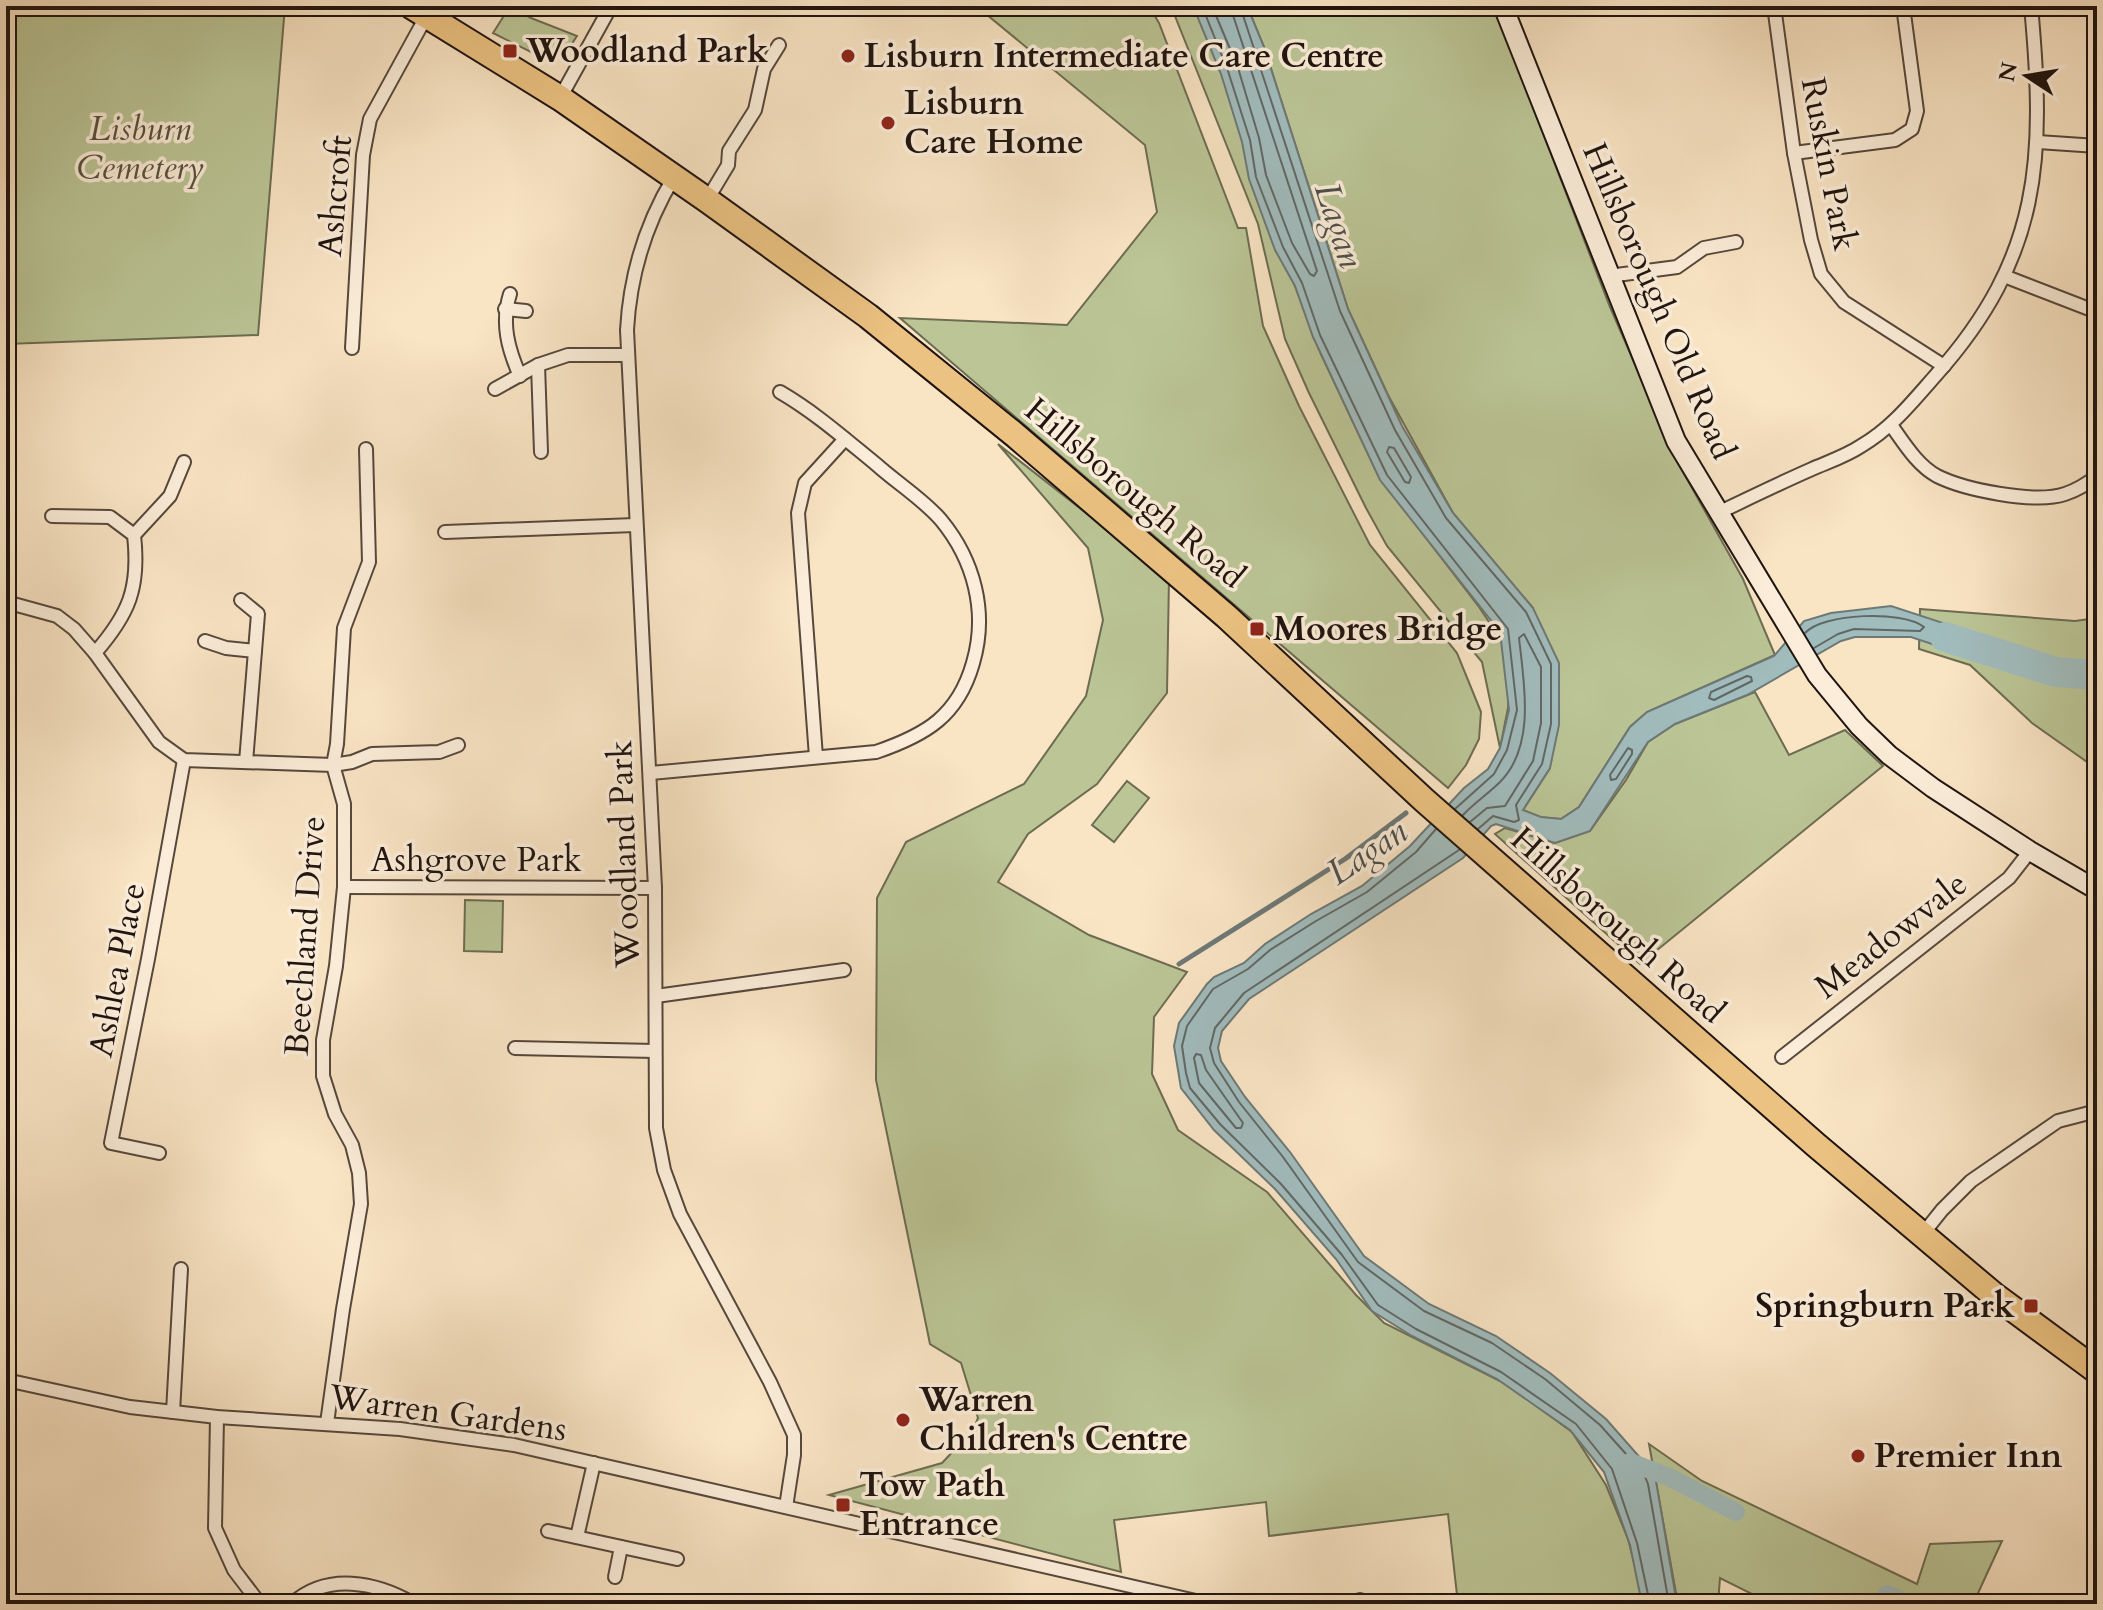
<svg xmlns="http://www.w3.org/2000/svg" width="2103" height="1610" font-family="Cardo,serif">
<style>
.green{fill:#bbc596;stroke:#6d6c52;stroke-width:2}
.water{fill:#a1bcbd;stroke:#6d7977;stroke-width:2}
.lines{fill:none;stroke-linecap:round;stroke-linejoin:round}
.shore{stroke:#606866;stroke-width:2}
.stream{stroke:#6d7977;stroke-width:5}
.canal{stroke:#a1bcbd;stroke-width:18}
.river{stroke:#a1bcbd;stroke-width:30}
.street-casing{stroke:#56483c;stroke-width:16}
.secondary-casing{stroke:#1f140f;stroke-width:22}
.highway-casing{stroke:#1f140f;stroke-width:28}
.street{stroke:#fbedd9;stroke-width:12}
.secondary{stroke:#fbedd9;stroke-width:18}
.highway{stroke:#ecc282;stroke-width:24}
.poi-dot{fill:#8f2418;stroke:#fbedd9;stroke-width:3}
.labels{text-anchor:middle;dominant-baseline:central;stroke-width:7;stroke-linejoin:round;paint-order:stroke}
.poi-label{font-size:34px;font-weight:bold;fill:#1f140f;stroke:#fbedd9;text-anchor:start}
.park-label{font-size:34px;font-style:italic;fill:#56523e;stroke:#fbedd9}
.street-label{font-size:34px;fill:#1f140f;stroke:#fbedd9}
.water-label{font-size:36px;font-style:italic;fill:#4c4f4c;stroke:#fbedd9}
</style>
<rect width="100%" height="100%" fill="#f9e4c4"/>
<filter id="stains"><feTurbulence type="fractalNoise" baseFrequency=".0025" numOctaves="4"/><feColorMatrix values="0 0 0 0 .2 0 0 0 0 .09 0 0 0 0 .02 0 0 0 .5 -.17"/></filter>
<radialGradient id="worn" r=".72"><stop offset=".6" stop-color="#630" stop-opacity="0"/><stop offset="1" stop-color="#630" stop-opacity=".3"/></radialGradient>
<!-- green -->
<g class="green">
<polygon points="6,6 285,6 258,335 6,344"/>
<polygon points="510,6 531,18 577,36 565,54 552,50 543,58 493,33"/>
<polygon points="982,6 1149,6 1159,23 1238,228 1246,228 1263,326 1299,406 1370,545 1457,653 1481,712 1479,739 1466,765 1448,788 900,318 1067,325 1157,212 1145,145 986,14"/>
<polygon points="1171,6 1199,6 1229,84 1265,222 1293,281 1321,354 1378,475 1479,607 1508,650 1508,708 1500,748 1482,662 1387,546 1366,508 1309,393 1285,339 1258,224"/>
<polygon points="1247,6 1494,6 1610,307 1678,463 1743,579 1775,655 1647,712 1630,727 1579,807 1561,819 1538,817 1523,810 1550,768 1533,608 1453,513 1388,395 1348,309 1264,47"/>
<polygon points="998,444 1169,578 1167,693 1097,784 1028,834 998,882 1089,935 1187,972 1154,1017 1152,1074 1178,1130 1267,1192 1356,1295 1384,1323 1508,1385 1572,1432 1606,1485 1628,1539 1645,1604 1458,1604 1448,1514 1269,1536 1266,1502 1114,1520 1121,1572 829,1495 942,1463 973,1430 978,1418 961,1363 930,1344 876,1080 877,898 906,842 1024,784 1086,696 1103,620 1088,548"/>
<polygon points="1920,609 2075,621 2097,618 2097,769 2032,723 1970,665 1919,649"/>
<polygon points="1755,692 1789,755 1845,730 1883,766 1640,964 1495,834 1505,828 1555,843 1590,831 1626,780 1648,742 1675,724"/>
<polygon points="1127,781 1149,798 1114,842 1092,825"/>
<polygon points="465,900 503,901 502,952 464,951"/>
<polygon points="1649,1444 1702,1481 1917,1584 1930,1544 2002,1541 1973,1604 1772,1604 1720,1578 1718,1604 1678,1604"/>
</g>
<!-- water -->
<polygon class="water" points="1193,6 1247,6 1264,47 1348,309 1402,426 1453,513 1533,608 1559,663 1559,725 1550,768 1523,810 1541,817 1561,819 1579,807 1630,727 1647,712 1774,656 1804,621 1831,613 1891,606 1989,638 1980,660 1911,637 1855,637 1841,641 1747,695 1675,724 1648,742 1590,831 1555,843 1496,824 1491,826 1463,858 1249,999 1222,1031 1218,1048 1221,1061 1245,1097 1290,1152 1364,1256 1429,1304 1496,1336 1550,1373 1606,1419 1651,1470 1656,1481 1677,1604 1642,1604 1630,1545 1604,1472 1570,1430 1497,1379 1412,1336 1372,1311 1336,1259 1275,1189 1214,1130 1181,1088 1174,1046 1179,1023 1207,984 1214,977 1244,963 1265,944 1311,914 1362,886 1410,846 1464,788 1488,769 1500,748 1509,710 1500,632 1380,480 1313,337 1295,286 1275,250 1249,179 1242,142 1221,74"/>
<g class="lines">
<!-- shore -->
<g class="shore">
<polyline points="1202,6 1228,71 1250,140 1256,177 1283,247 1302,283 1320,335 1387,475 1508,629 1517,710 1507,750 1494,774 1455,809"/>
<polyline points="1212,6 1238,68 1259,138 1266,175 1292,243 1310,274 1314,276 1317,271 1230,6"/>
<polyline points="1240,6 1340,311 1395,430 1446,518 1526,612 1551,664 1551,724 1542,764 1516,805 1519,820 1514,822 1493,816 1478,829"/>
<polygon points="1389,447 1394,448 1411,477 1409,483 1405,482 1387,452"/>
<path d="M1805,633C1823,613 1903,610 1924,627L1920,631L1854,629L1838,634L1814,648"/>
<polygon points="1747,676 1751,677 1752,681 1714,700 1709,698 1711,692"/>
<polygon points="1628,748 1632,750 1632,754 1616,779 1611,780 1610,775"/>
<path d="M1463,815C1474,803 1488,794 1500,782C1536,746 1524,683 1519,638L1524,634L1541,667V723L1533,761L1505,806L1487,808L1470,822"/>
<polyline points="1436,829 1416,852 1367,892 1316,921 1270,950 1248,969 1213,989 1187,1026 1182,1046 1186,1073 1190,1088 1220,1124 1281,1184 1342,1255 1378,1305 1416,1329 1501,1372 1576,1424 1612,1469 1637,1543 1650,1604"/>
<polyline points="1459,850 1244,993 1215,1028 1210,1048 1214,1063 1239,1102 1283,1157 1358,1262 1424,1311 1492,1343 1545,1379 1600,1425 1644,1474 1648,1484 1669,1604"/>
<polygon points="1196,1054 1201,1055 1206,1070 1243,1123 1241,1128 1236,1128 1199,1083 1194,1058"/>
</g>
<!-- stream -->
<polyline class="stream" points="1179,964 1345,859 1406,813"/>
<!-- canal -->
<g class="canal">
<polyline points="1630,1462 1669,1477 1736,1512"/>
<polyline points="1887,1594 1909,1604"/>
</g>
<!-- river -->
<polyline class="river" points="1945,637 2056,672 2097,675"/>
<defs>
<g id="street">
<polyline points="1774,6 1794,153 1811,240 1821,274 1844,302 1944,366"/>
<polyline points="560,98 611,6"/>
<polyline points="2038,142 2097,146"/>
<polyline points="1794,153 1895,140 1912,129 1917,111 1903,6"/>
<path d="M674,177C646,223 630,276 627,330L655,888L656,1128L664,1170L680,1214L770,1382L794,1435V1455L786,1507"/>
<polyline points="707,200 728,165 729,151 755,110 764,69 779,45"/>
<polyline points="1609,276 1677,267 1704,248 1736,242"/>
<polyline points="2004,276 2097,312"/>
<path d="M510,294C501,323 508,349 520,376"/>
<polyline points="505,309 526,311"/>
<polyline points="352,348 363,155 370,119 427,15"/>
<polyline points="538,365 541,452"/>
<polyline points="495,389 538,365 568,355 627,355"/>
<path d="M1891,425C1904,443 1917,465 1937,476C1965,490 2035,504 2065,494C2077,490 2087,484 2097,476"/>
<path d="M1718,513C1749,498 1780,483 1812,469C1828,462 1846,456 1861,446C1892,428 1913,401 1936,375C2042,256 2045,157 2031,6"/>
<path d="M52,516L110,517L134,535C140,588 129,614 95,653"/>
<polyline points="445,532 635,525"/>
<polyline points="134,535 170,496 184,462"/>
<polyline points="241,600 258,614 246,762"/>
<polyline points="6,602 57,616 74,629 95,653 159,742 184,760 333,765 352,762 372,754 439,752 458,745"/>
<polyline points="205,641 226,648 255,651"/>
<polyline points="816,757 798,513 805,483 845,439"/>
<path d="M651,773L876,752C926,735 958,716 973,663C988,612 974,560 941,520C924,500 897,483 877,465C845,439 816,413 780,392"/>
<polyline points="344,887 655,888"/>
<polyline points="656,996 844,970"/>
<polyline points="515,1048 655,1051"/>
<polyline points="1782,1057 2009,878 2030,851"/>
<polyline points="159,1153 111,1143 148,959 184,760"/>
<polyline points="1922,1235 1942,1210 1971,1181 2058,1121 2089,1113 2097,1117"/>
<polyline points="6,1380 130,1407 217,1417 400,1429 514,1445 1209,1604"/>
<polyline points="173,1412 181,1269"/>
<polyline points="217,1417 215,1528 234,1570 260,1604"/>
<polyline points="327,1423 343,1309 361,1204 359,1173 352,1145 335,1114 323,1076 323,1040 336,966 344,887 344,804 333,765 337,744 344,628 369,562 366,449"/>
<polyline points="548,1531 677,1559"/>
<polyline points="577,1537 594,1463"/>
<polyline points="615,1577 621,1547"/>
<polyline points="1360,1600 1360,1604"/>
<path d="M292,1604C327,1572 376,1582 414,1604"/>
<polyline points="544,1604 559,1602 574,1604"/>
</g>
<polyline id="secondary" points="1503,6 1676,441 1817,675 1859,726 1889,755 1933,788 2030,851 2097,890"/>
<polyline id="highway" points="411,6 560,98 707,200 868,316 1015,435 1226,616 1424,800 1816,1145 1994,1295 2097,1371"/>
</defs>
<!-- street casing -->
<use href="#street" class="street-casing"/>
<!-- secondary casing -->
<use href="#secondary" class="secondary-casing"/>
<!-- highway casing -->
<use href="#highway" class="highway-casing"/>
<!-- street -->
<use href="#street" class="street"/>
<!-- secondary -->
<use href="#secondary" class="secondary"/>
<!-- highway -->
<use href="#highway" class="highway"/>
</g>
<!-- markers -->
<g class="poi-dot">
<rect x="502" y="43" width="16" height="16" rx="4"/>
<circle cx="848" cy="56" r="8"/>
<circle cx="888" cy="123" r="8"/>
<rect x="1249" y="621" width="16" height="16" rx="4"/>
<rect x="2023" y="1298" width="16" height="16" rx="4"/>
<circle cx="903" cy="1420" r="8"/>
<circle cx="1858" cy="1456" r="8"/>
<rect x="835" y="1497" width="16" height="16" rx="4"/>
</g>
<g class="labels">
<!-- poi labels -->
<g class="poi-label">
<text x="526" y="51">Woodland Park</text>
<text x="864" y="56">Lisburn Intermediate Care Centre</text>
<text x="904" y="103">Lisburn<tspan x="904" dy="39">Care Home</tspan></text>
<text x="1273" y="629">Moores Bridge</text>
<text x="2015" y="1306" text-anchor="end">Springburn Park</text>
<text x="919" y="1400">Warren<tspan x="919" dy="39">Children's Centre</tspan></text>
<text x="1874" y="1456">Premier Inn</text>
<text x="859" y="1485">Tow Path<tspan x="859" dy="39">Entrance</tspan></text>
</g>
<!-- park labels -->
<g class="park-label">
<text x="140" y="129">Lisburn<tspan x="140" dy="39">Cemetery</tspan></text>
</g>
<!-- street labels -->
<g class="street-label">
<text transform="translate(1829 164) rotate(79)">Ruskin Park</text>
<text transform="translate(335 196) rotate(-85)">Ashcroft</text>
<text transform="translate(1659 301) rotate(67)">Hillsborough Old Road</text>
<text transform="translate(1135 493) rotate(40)">Hillsborough Road</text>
<text transform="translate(624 854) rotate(-92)">Woodland Park</text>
<text x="476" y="860">Ashgrove Park</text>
<text transform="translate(1618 925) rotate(42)">Hillsborough Road</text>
<text transform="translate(1891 935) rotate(-38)">Meadowvale</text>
<text transform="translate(305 936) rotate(-86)">Beechland Drive</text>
<text transform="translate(117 970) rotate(-79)">Ashlea Place</text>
<text transform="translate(448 1413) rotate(8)">Warren Gardens</text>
</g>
<!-- water labels -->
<g class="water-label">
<text transform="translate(1339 225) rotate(72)">Lagan</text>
<text transform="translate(1367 852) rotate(-34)">Lagan</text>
</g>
</g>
<!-- margin -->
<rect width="2103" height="1610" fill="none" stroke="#f9e4c4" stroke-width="32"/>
<rect x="8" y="8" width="2087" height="1594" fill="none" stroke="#1f140f" stroke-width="4"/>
<rect x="16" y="16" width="2071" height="1578" fill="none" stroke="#1f140f" stroke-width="2"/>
<!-- north arrow -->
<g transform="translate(2027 76) rotate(282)" stroke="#fbedd9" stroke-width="6" paint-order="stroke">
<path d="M0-6L14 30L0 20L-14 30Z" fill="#1f140f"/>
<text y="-12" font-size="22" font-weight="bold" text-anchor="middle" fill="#1f140f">N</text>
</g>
<rect width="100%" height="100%" filter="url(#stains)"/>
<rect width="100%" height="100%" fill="url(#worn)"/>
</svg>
